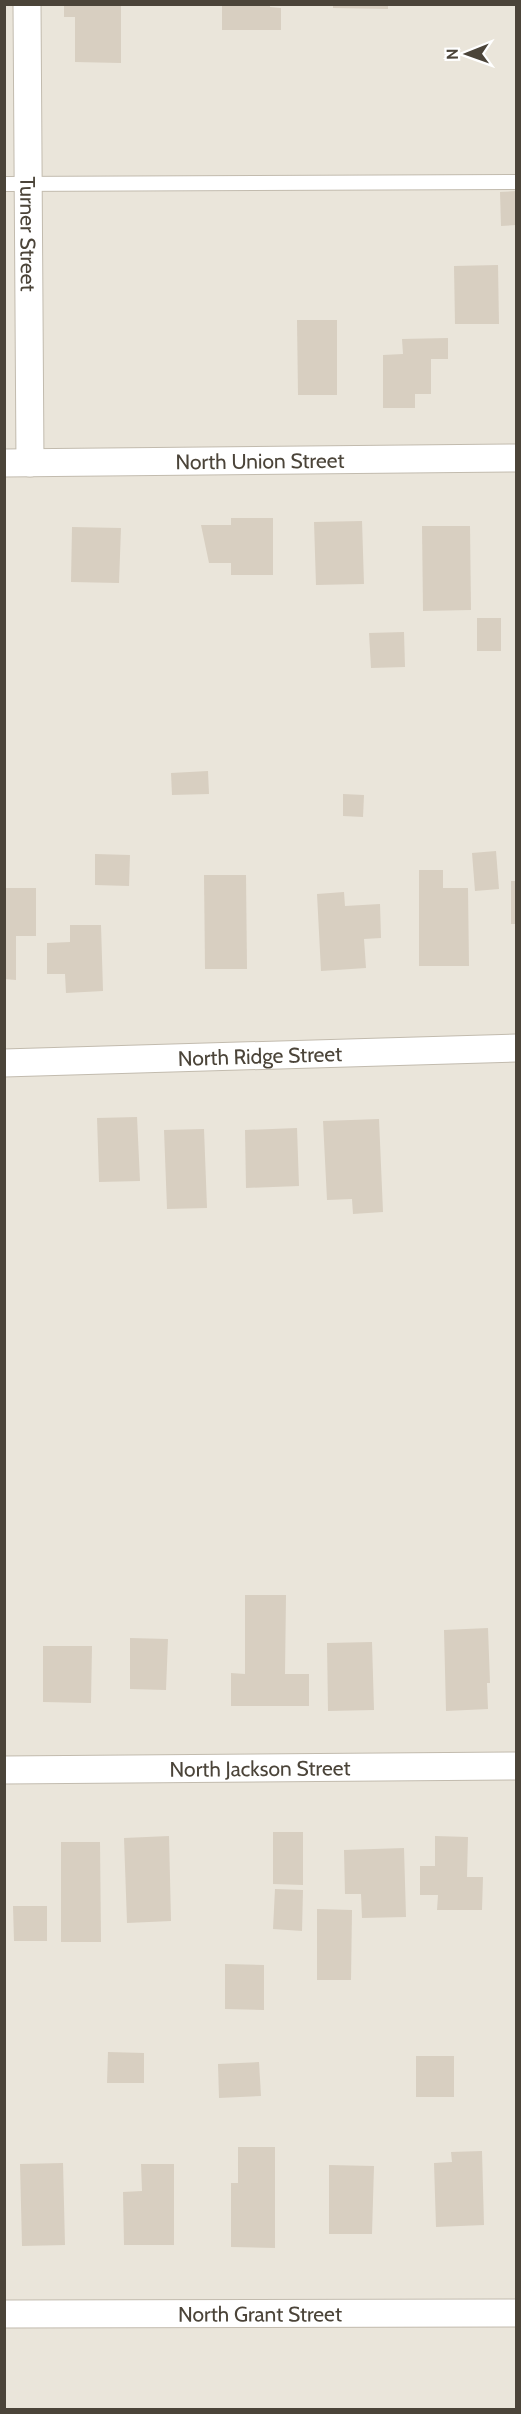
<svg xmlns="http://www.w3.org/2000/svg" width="521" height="2414" font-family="Cabin,sans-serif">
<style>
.residential{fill:#eae5da}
.building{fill:#d8cfc1}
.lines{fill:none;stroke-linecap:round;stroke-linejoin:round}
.service-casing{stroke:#c2bbae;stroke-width:16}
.minor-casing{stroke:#c2bbae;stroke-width:29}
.service{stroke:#fff;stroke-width:14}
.minor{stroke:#fff;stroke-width:27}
.labels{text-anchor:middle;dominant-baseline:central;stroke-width:4.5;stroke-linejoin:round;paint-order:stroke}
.street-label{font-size:21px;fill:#4b4439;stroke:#fff}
</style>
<rect width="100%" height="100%" fill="#f6f3ec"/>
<!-- residential -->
<rect class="residential" x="5" y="5" width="511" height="2404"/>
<!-- building -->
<g class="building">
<polygon points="64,4 121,4 121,63 75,62 75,17 64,17"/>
<polygon points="222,4 270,4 270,7 281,8 281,30 222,30"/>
<polygon points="333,4 388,4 388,9 333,8"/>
<polygon points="516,191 516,225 501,226 500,192"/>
<polygon points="498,265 499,324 455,324 454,266"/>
<polygon points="297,320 337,320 337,395 298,395"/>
<polygon points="448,338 448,359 431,359 431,394 415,394 415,408 383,408 383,355 403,354 402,339"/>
<polygon points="231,518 273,518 273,575 231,575 231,563 209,563 201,525 231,525"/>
<polygon points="362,521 364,584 316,585 314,522"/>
<polygon points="422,526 470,526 471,610 423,611"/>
<polygon points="72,527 121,528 119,583 71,582"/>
<rect x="477" y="618" width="24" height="33"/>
<polygon points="404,632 405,667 371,668 369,633"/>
<polygon points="208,771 209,794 172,795 171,773"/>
<polygon points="343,794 364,795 363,817 343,816"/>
<polygon points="496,851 499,889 475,891 472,853"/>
<polygon points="95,854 130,855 129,886 95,885"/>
<polygon points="419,870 443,870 443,888 468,888 469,966 419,966"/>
<polygon points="204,875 246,875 247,969 205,969"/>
<rect x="511" y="881" width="5" height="43"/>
<polygon points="4,888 36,888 36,936 16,936 16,980 4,979"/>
<polygon points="344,892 345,906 380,904 381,938 364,939 366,968 321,971 317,894"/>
<polygon points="70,925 101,925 103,991 66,993 65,974 47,974 47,943 70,942"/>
<polygon points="137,1117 140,1181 99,1182 97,1118"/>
<polygon points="379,1119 383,1212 353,1214 352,1199 327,1200 323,1121"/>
<polygon points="297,1128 299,1186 246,1188 245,1130"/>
<polygon points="204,1129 207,1208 167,1209 164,1130"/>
<polygon points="245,1595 286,1595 285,1674 309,1674 309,1706 231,1706 231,1673 245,1674"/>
<polygon points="488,1628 490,1683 487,1683 488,1709 446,1711 444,1630"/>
<polygon points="130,1638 168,1639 166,1690 130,1689"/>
<polygon points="372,1642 374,1710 328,1711 327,1643"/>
<polygon points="43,1646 92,1646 91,1703 43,1702"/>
<polygon points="273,1832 303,1832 303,1885 273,1884"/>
<polygon points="169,1836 171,1921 127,1923 124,1838"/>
<polygon points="435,1836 468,1837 467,1877 483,1877 482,1910 437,1910 438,1895 420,1895 420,1866 435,1866"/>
<polygon points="61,1842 100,1842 101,1942 61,1942"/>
<polygon points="404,1848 406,1917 362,1918 361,1894 345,1894 344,1850"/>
<polygon points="275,1889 303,1890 302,1931 273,1929"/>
<polygon points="13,1906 47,1906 47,1941 14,1941"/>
<polygon points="317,1909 352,1910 351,1980 317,1980"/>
<polygon points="225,1964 264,1965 264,2010 225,2009"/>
<polygon points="108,2052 144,2053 144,2083 107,2083"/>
<rect x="416" y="2056" width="38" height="41"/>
<polygon points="259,2062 261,2096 219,2098 218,2064"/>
<polygon points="238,2147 275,2147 275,2248 231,2247 231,2183 238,2183"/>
<polygon points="482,2151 484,2225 436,2227 434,2163 452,2162 451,2152"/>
<polygon points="63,2163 65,2245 22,2246 20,2164"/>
<polygon points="141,2164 174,2164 174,2245 124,2245 123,2192 142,2191"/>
<polygon points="329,2165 374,2166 372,2234 329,2234"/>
</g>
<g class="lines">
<defs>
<polyline id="service" points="4,184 516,182"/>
<g id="minor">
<path id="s1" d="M27,4L30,463"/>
<path id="s2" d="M4,463L516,458"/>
<path id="s3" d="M4,1063L516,1048"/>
<path id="s4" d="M4,1770L516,1766"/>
<path id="s5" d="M4,2314L516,2313"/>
</g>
</defs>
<!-- service casing -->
<use href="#service" class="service-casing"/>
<!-- minor casing -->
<use href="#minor" class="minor-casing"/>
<!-- service -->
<use href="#service" class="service"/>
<!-- minor -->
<use href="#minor" class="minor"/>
</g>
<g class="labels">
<!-- street labels -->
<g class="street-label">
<text stroke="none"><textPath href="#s1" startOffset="230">Turner Street</textPath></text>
<text stroke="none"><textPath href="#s2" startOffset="256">North Union Street</textPath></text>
<text stroke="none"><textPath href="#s3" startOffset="256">North Ridge Street</textPath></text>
<text stroke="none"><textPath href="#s4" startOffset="256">North Jackson Street</textPath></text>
<text stroke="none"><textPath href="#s5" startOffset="256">North Grant Street</textPath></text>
</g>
</g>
<!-- border -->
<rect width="521" height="2414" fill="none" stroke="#4b4439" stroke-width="12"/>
<!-- north arrow -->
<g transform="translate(467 54) rotate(269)" stroke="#ffffff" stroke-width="4.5" paint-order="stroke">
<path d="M0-4.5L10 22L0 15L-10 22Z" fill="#4b4439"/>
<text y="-9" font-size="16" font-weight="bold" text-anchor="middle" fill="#4b4439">N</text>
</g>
</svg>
